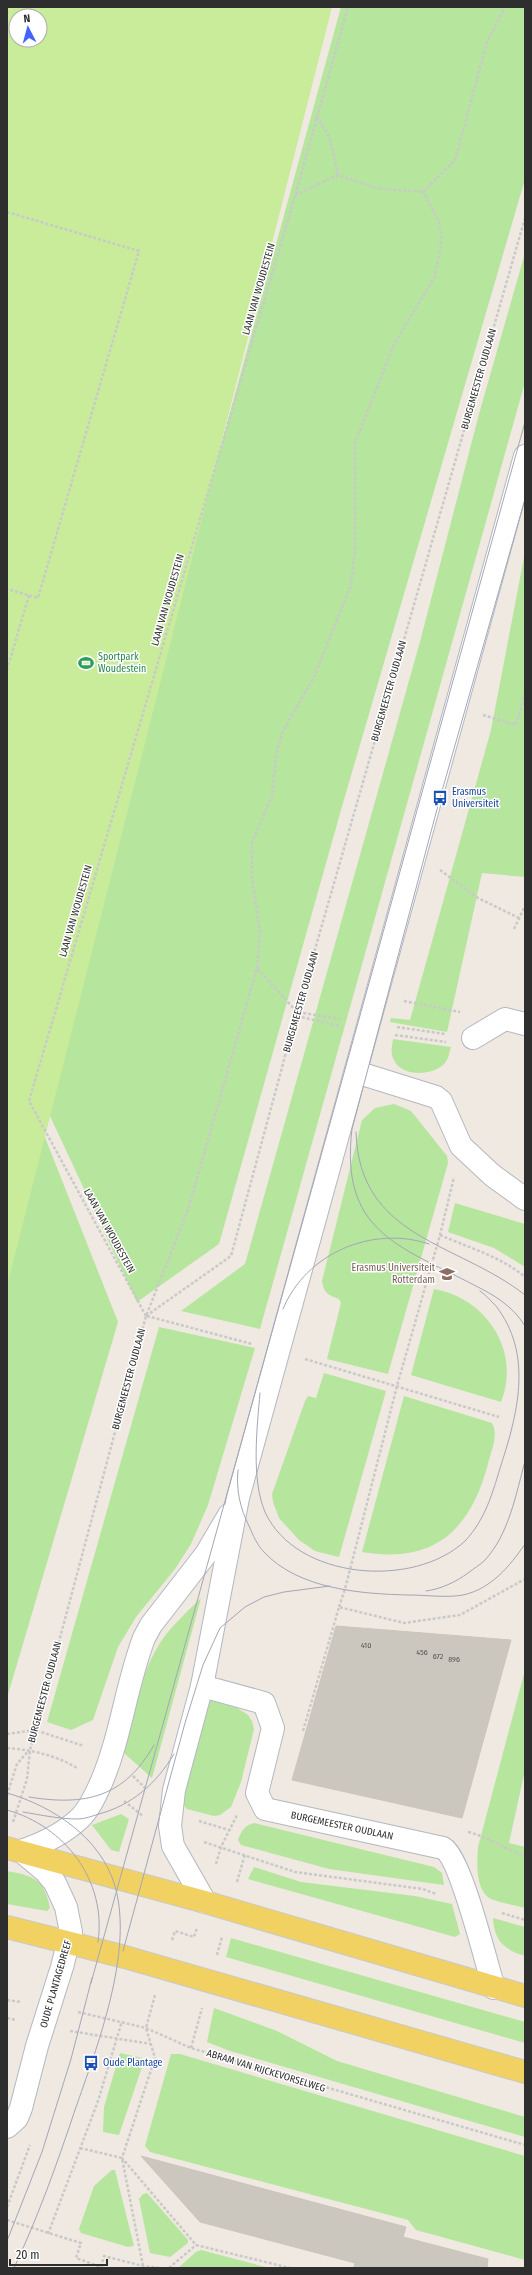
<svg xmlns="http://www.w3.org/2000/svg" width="532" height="2275" font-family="'Fira Sans Condensed',sans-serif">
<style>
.green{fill:#b6e59e}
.pitch{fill:#c9ec9a;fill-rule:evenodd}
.building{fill:#cbc7bf;stroke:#cbc5ba}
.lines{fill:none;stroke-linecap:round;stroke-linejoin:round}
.minor-casing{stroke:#b4b7c1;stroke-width:24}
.major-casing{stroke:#c9c9c9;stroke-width:24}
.path{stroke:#c9c9c9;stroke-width:2.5;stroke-dasharray:3 2;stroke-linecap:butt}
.minor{stroke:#fff;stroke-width:22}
.major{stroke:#f2d163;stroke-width:22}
.tram{stroke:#a3a6b8;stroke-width:1}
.labels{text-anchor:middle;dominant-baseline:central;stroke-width:3;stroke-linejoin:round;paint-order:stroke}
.number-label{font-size:8px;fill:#555452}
.street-label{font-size:10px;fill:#2e2e2e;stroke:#fff}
.leisure-label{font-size:10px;fill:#27864d;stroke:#fff;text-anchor:start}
.transit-label{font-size:10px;fill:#164399;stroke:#fff;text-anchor:start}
.education-label{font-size:10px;fill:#785e54;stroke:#fff;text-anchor:end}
</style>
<rect width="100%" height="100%" fill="#efe9e1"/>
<!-- green -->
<g class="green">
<polygon points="341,7 525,7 525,179 341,810 219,1244 137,1302 42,1099"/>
<polygon points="525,253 525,382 260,1329 181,1311 245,1264 421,638 479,414"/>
<polygon points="525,552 525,877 482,873 447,1032 390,1022 391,1018 410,1020 491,730"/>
<path d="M393,1039L451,1047C449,1053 449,1059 444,1064C433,1076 401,1077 394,1060C390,1053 392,1046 393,1039Z"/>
<path d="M394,1104L411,1111L447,1156L448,1163L388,1374L327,1359L341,1303L339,1299C328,1295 324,1293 322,1281L362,1120L375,1108Z"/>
<polygon points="35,1112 118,1322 7,1698 7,1204"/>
<polygon points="455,1203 525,1224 525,1267 494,1248 448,1232"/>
<path d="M434,1289C487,1298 521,1352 501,1402L411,1375Z"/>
<polygon points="159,1327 255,1348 208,1505 191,1544 175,1569 136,1617 118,1647 93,1720 71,1730 47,1722"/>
<polygon points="324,1373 386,1391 339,1557 315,1551 299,1540 279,1518 273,1502 272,1494 305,1401 308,1396 316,1398"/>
<path d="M404,1396L492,1423C499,1435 491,1451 488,1464C470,1531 434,1564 362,1552Z"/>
<path d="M201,1598L152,1778L124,1753C132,1715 139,1677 160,1643C171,1626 187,1612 201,1598Z"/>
<path d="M525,1670V1770L509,1843L525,1847V1908C515,1905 501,1903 491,1899C475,1890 477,1862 478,1847Z"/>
<polygon points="209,1700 237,1708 248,1715 252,1721 254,1729 241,1782 231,1807 220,1815 214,1816 187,1809 182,1803"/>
<polygon points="121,1814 129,1819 119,1852 111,1850 92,1825"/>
<path d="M254,1823L434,1867L442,1873L444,1885L329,1869L241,1845L238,1840C242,1830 244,1826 254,1823Z"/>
<polygon points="254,1867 301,1882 415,1896 452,1904 460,1934 455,1937 248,1879"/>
<path d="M7,1871C34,1876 44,1879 50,1908L47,1911L7,1904Z"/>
<path d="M493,1918L525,1927V1956C504,1950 494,1940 493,1918Z"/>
<polygon points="231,1938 525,2022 525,2043 226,1957"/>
<polygon points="214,2008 277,2031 337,2061 525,2117 525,2137 230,2051 207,2042"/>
<polygon points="120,2053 142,2058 144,2061 119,2135 103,2132 104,2107"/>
<polygon points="171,2054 180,2054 525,2156 525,2260 416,2230 408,2220 150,2152 145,2146"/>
<polygon points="112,2170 115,2170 134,2246 128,2247 81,2233 79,2229 94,2186"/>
<polygon points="147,2193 188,2240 188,2243 170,2257 150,2253 139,2199 143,2194"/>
<polygon points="201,2250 269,2268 178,2268 196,2252"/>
</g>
<!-- pitch -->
<path class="pitch" d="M7,7H332L7,1286ZM16,16H40V40H16Z"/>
<!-- building -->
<g class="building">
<polygon points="336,1626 511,1640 462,1818 292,1780"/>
<polygon points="141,2156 406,2227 403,2237 488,2259 487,2268 354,2268 355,2263 200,2222"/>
</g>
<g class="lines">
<defs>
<g id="minor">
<polyline points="473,1038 505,1019 525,1024"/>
<polyline points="356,1072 436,1097 441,1101 461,1146 492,1175 525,1199"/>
<path d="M202,1686L264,1703L273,1728L257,1793L265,1809L443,1848C461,1858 486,1963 494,1988"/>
<path d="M21,1851C42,1844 62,1835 79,1819C89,1810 95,1796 101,1783C121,1737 126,1685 144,1638L151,1625L206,1554L229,1515"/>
<polyline points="205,1902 173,1846 170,1826 174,1790 202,1686 238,1498 525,456"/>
<polyline points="7,2127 17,2118 21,2108 37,2046 62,1967 71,1932 66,1907 55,1883 45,1871 21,1851"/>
</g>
<g id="major">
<polyline points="7,1848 205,1902 525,1996"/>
<polyline points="7,1927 125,1957 525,2072"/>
</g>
</defs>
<!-- minor casing -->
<use href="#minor" class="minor-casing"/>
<!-- major casing -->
<use href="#major" class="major-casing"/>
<!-- path -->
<g class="path">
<polyline points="317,117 330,138 338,175"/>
<polyline points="295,195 338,175 376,188 423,192 455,160 487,42 505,7"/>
<polyline points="7,212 139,251 38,598 7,589"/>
<polyline points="7,670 29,595"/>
<polyline points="483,715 516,725 525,693"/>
<polyline points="440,870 478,898 519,918"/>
<polyline points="514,929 525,906"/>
<polyline points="257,968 260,932 252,878 252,842 272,796 276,755 282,733 314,677 351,585 355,549 355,443 394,344 435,276 442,240 438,219 423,192"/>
<polyline points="404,1001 460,1012"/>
<polyline points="297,1016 339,1026"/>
<polyline points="397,1027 445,1034"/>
<polyline points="395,1035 446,1042"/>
<path d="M440,1235C467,1247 502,1257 525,1277"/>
<polyline points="146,1316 29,1101 295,196 348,7"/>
<polyline points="146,1316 231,1256 297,1012 525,218"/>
<polyline points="147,1316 252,1344"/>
<polyline points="305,1359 499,1417"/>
<polyline points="339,1607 345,1589 397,1386 440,1235 454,1177"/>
<polyline points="303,1731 339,1607 404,1623 460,1615 525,1579"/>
<polyline points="7,1734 35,1730 84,1746"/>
<path d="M7,1748C32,1750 55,1755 77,1768"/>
<polyline points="133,1776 145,1788"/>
<polyline points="7,1795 17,1764 29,1750"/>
<polyline points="124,1801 143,1816"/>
<polyline points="199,1821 229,1830"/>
<polyline points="13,1822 27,1779 30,1750 146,1316 188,1210 257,968 297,1012 340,1019"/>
<path d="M468,1832C489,1837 505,1850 525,1855"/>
<polyline points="204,1842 295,1872 423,1889 436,1894"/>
<polyline points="216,1864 221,1847 237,1815"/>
<polyline points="237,1882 245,1854"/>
<polyline points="502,1913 525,1920"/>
<polyline points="172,1940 175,1931 194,1937 197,1928"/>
<polyline points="217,1955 222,1937"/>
<polyline points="155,1995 146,2028 155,2058 122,2158 196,2245 290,2268"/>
<polyline points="7,2000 21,2002"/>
<polyline points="78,2012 146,2028 191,2048 525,2145"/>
<polyline points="7,2018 16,2020"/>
<polyline points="70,2031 151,2044"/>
<polyline points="191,2048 202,2008"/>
<polyline points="80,2148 122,2158 143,2266"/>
<polyline points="7,2207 30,2145"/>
<polyline points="7,2220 81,2243 76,2258 101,2267 104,2256 143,2266 160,2268"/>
<polyline points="48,2234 98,2101 122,2021"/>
<polyline points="169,2268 196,2245"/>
</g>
<!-- minor -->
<use href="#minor" class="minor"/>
<!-- major -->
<use href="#major" class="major"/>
<!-- tram -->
<g class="tram">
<path d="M525,499L440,798L352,1129C340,1231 397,1245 474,1285C494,1295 513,1306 525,1326"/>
<path d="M356,1132C359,1239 458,1242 525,1295"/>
<path d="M283,1309C306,1253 373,1225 429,1244"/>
<path d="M260,1393C257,1428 251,1479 265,1512C296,1580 414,1589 465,1541C486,1519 493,1491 502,1462C519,1409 532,1353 496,1306C491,1301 486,1295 480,1291"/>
<path d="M238,1470C236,1490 240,1508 249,1526C253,1535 257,1545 264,1552C298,1589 361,1594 409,1595C426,1595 446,1598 463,1595C491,1589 510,1566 525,1544"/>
<path d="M426,1591C441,1589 456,1582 468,1573C473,1569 480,1565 485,1560C509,1534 516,1494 525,1461"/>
<path d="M7,1793C53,1806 101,1838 115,1886C134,1952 97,2047 75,2110C57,2164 38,2217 14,2268"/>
<path d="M29,1797C85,1806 124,1798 154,1745"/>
<path d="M7,1810C65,1826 107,1881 98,1942"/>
<path d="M23,1812C41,1815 59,1819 78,1819C85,1819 92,1816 99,1814C132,1805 156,1784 174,1754"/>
<polyline points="123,1951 185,1723 203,1665 220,1628 245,1607 264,1597 284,1592 330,1586"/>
<polyline points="91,1983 525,422"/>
<polyline points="7,2241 42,2152 71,2059 92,1978"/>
</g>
</g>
<!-- icons -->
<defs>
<symbol id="stadium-bare" viewBox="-9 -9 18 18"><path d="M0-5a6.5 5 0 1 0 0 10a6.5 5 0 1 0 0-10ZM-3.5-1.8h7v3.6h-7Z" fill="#2e9e5b" stroke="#fff" stroke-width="2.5" paint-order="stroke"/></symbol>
<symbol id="bus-bare" viewBox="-9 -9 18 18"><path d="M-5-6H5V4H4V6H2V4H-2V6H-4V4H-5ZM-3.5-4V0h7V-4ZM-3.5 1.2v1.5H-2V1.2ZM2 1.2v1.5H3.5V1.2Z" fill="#1a4fb4" stroke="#fff" stroke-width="2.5" paint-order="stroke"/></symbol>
<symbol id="university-bare" viewBox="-9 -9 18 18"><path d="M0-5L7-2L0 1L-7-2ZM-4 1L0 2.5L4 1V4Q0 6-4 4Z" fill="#8d6e63" stroke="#fff" stroke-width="2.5" paint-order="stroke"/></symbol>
</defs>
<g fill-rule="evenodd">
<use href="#stadium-bare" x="75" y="652" width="22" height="22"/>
<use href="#bus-bare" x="429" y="787" width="22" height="22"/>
<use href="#university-bare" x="436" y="1263" width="22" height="22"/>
<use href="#bus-bare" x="80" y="2052" width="22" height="22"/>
</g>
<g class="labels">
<!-- number labels -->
<g class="number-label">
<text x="366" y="1645">410</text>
<text x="422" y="1652">456</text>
<text x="438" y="1656">672</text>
<text x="454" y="1659">896</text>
</g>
<!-- street labels -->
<g class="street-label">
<text transform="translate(259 289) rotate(-74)">LAAN VAN WOUDESTEIN</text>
<text transform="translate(479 379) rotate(-74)">BURGEMEESTER OUDLAAN</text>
<text transform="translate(168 600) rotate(-74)">LAAN VAN WOUDESTEIN</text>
<text transform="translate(389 691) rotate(-74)">BURGEMEESTER OUDLAAN</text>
<text transform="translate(76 911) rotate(-74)">LAAN VAN WOUDESTEIN</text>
<text transform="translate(301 1002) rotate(-74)">BURGEMEESTER OUDLAAN</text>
<text transform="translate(109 1231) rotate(61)">LAAN VAN WOUDESTEIN</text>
<text transform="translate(129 1379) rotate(-75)">BURGEMEESTER OUDLAAN</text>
<text transform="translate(45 1692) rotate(-75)">BURGEMEESTER OUDLAAN</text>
<text transform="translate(342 1826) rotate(12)">BURGEMEESTER OUDLAAN</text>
<text transform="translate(56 1984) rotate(-74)">OUDE PLANTAGEDREEF</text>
<text transform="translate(266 2071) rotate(17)">ABRAM VAN RIJCKEVORSELWEG</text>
</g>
<!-- leisure labels -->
<g class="leisure-label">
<text x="98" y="657">Sportpark<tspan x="98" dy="12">Woudestein</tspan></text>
</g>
<!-- transit labels -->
<g class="transit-label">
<text x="452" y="792">Erasmus<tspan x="452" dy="12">Universiteit</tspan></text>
<text x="103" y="2063">Oude Plantage</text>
</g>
<!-- education labels -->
<g class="education-label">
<text x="435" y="1268">Erasmus Universiteit<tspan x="435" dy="12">Rotterdam</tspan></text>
</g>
</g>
<!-- border -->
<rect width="532" height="2275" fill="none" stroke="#2e2e2e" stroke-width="16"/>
<!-- north arrow -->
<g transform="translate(28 28) rotate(354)"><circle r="19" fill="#ffffff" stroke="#ababab"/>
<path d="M0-3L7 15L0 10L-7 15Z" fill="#4264fb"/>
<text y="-6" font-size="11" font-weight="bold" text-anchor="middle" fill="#2e2e2e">N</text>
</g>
<!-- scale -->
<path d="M10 2259v6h97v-6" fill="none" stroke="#2e2e2e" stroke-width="2"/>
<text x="16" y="2259" font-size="12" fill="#2e2e2e" stroke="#ffffff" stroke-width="3" paint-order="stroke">20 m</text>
</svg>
